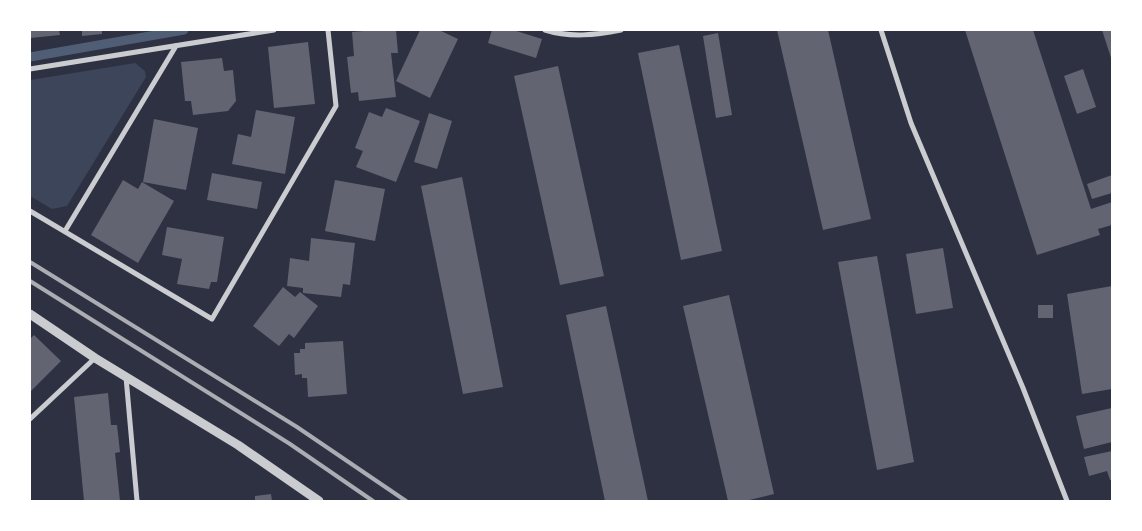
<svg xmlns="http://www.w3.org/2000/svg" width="1142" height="531" font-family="'Fira Sans',sans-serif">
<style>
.green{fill:#3c4559}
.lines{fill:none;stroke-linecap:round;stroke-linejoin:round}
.stream{stroke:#4f5d75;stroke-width:9}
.building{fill:#626471}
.minor{stroke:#caccd0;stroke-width:5}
.tertiary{stroke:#caccd0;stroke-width:9}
.rail{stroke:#abadb3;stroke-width:4}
</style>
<rect width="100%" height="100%" fill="#2d3142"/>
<!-- green -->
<polygon class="green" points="135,63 145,71 146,77 67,206 52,209 30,196 30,80"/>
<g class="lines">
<!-- stream -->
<polyline class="stream" points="30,57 184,30"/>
</g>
<!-- building -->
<g class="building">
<polygon points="30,30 59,30 60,35 30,38"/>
<polygon points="82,30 102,30 102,34 82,36"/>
<polygon points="375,30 396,30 398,53 391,53 396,97 359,101 358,92 351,93 347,57 354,56 352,32"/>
<polygon points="420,30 439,30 458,39 430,98 396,81"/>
<polygon points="492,30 513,30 542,39 536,58 488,43"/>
<polygon points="777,30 828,30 871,219 823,230"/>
<polygon points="965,30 1033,30 1091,209 1112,202 1112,225 1098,229 1100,235 1037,255"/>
<polygon points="1102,30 1112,30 1112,61"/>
<polygon points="718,33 732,115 716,118 703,36"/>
<polygon points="308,42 315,104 274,108 268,47"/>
<polygon points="679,45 722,251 681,260 638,53"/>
<polygon points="222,58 224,71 233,70 236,101 228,111 193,115 191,101 185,101 181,62"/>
<polygon points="558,66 604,276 560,285 514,76"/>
<polygon points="1083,69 1096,107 1077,114 1064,76"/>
<polygon points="386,108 420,121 396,182 356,167 363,151 355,148 369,112 382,117"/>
<polygon points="256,110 295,117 285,174 232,164 238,134 251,137"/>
<polygon points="429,113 452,121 437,169 414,162"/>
<polygon points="154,119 198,128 186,190 143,182"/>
<polygon points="212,173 262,182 257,209 207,200"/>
<polygon points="1112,175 1112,193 1092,199 1087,184"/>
<polygon points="462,177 503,387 463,394 421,186"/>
<polygon points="123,180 138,189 142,182 174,201 138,263 91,235"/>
<polygon points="335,180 385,189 375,241 325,231"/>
<polygon points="167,227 224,237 217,282 211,282 209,289 177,284 182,259 162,255"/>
<polygon points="311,238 355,243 350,285 343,284 341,297 303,293 303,288 287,286 290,258 309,261"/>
<polygon points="943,248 953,308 916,314 906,254"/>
<polygon points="877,256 914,462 877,470 838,262"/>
<polygon points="1112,286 1112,389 1082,394 1067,294"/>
<polygon points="283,287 295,297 300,292 318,306 294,338 289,334 279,346 253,326"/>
<polygon points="729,295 774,494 745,501 728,501 683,306"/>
<rect x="1038" y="305" width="15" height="13"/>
<polygon points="606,306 618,361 648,501 605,501 566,315"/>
<polygon points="34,335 61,361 30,392 30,339"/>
<polygon points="343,341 347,394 308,397 307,378 302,378 302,374 295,375 294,353 300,353 300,349 305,349 305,343"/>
<polygon points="108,393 111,425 117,425 120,452 115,453 120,501 84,501 74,397"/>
<polygon points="1112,408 1112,442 1084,449 1076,416"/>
<polygon points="1112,451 1112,480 1110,480 1107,471 1089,476 1084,457"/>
<polygon points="271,494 272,501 255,501 255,496"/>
</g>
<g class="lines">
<!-- minor -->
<g class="minor">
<path d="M545,30C570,38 596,35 621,30"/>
<polyline points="881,30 911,123 1023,388 1067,501"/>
<polyline points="30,69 274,30"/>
<polyline points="30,211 212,319 336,106 328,30"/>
<polyline points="65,231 176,46"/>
<polyline points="126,377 137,501"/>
<polyline points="30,419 95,358"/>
</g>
<!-- tertiary -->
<polyline class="tertiary" points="30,314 95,358 238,445 319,501"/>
<!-- rail -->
<g class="rail">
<polyline points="30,262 297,427 406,501"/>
<polyline points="30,281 290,444 373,501"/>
</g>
</g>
<!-- border -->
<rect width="1142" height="531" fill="none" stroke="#ffffff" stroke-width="62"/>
</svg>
